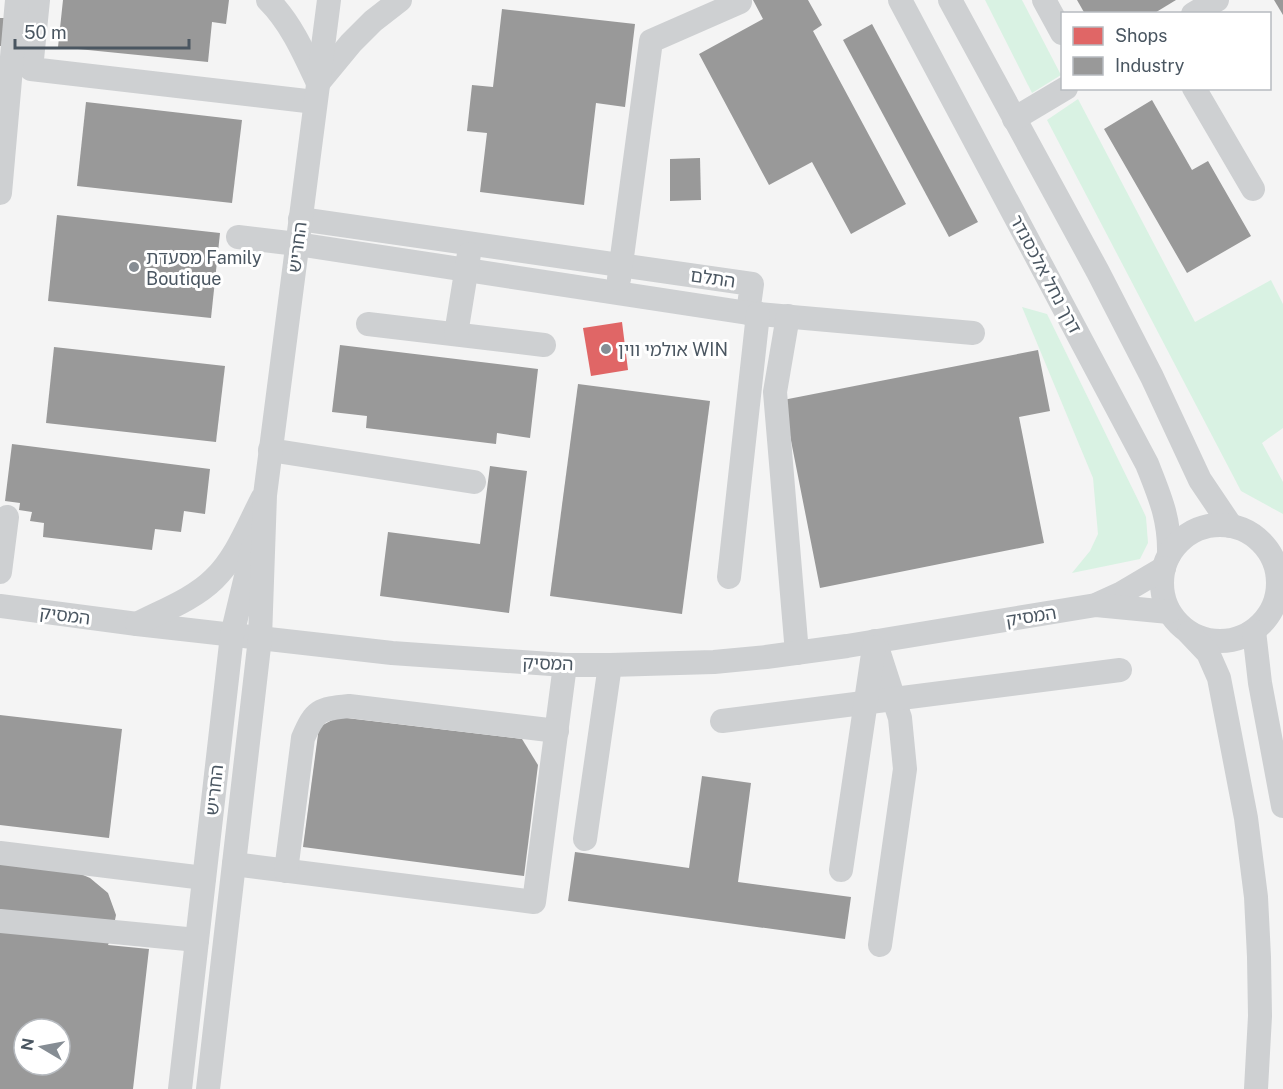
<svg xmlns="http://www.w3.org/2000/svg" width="1283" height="1089" font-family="'Public Sans','Noto Sans Hebrew',sans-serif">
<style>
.green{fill:#d9f2e3}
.shops{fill:#e06666}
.industry{fill:#999;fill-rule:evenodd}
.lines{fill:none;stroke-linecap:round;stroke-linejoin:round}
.minor{stroke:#ced0d2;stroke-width:24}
.poi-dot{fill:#868d94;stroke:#fff;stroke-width:2}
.labels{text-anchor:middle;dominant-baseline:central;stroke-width:6;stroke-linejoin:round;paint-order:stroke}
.street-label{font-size:18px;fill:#4a5661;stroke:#fff}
.poi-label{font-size:18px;fill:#4a5661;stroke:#fff;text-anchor:start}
</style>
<rect width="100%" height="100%" fill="#f4f4f4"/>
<!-- green -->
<g class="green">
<polygon points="985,0 1022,0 1061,75 1032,93"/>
<polygon points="1078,99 1195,322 1271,280 1283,304 1283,428 1262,443 1283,482 1283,514 1241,491 1047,120"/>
<polygon points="1022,307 1047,314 1140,504 1146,517 1148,543 1140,559 1072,573 1090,551 1098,534 1093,478"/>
</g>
<!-- shops -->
<polygon class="shops" points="622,322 628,370 591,376 583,328"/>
<!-- industry -->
<g class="industry">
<polygon points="63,0 229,0 226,24 212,22 208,62 58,47"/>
<polygon points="753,0 808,0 822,25 813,31 906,204 851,234 812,162 769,185 699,54 763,19"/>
<polygon points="1077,0 1176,0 1153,14 1085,14"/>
<polygon points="1274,0 1283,0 1283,15"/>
<polygon points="502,9 635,24 625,107 596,103 584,205 480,192 487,133 467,131 472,85 493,87"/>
<polygon points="0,18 4,18 2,46 0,46"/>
<polygon points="872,24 978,222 949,237 843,40"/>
<polygon points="1152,100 1192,170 1208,161 1251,236 1187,273 1104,129"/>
<polygon points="86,102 242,120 232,203 77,186"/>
<polygon points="700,158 701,200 670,201 670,159"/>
<polygon points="57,215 220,233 211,318 48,301"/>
<polygon points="340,345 538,369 530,438 497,433 496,444 366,428 367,416 332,412"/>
<polygon points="54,347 225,366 216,442 46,423"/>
<polygon points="1038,350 1050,411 1019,417 1044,543 820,588 783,400"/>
<polygon points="578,384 710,401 682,614 550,596"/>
<polygon points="12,444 210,469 205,514 184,511 181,532 155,529 152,550 43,537 44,523 30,521 32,512 19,510 20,503 5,501"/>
<polygon points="490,466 527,471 509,613 380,596 388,532 480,544"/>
<polygon points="0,715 122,729 109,838 0,825"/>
<polygon points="338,717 522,739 538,765 524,876 303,847 319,727"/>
<polygon points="702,776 751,783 738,882 851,897 845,939 568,901 575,852 689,868"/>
<path d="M0,858L58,864L90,878L108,893L116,915L112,935L108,945L149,949L133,1089H0ZM24,1029H60V1065H24Z"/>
</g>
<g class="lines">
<!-- minor -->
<g class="minor">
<polyline points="38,0 31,69 315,102"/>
<path d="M268,0C291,23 304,53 318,83L351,43L373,21L400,0"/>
<path d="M900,0L1147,464C1160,497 1170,519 1169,555"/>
<polyline points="950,0 1098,272 1152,377 1200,480 1231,526"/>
<polyline points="1044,0 1062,33"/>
<polyline points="1193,14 1217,0"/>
<polyline points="1194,88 1253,189"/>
<polyline points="1014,119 1066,88"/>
<polyline points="0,193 17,0"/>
<polyline points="300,219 752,284 748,313"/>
<polyline points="238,237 297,244 748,313 973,333"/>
<polyline points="619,279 651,41 740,2"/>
<polyline points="788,316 775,392 797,653"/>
<polyline points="368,324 544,345"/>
<polyline points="456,334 469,254"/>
<polyline points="270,450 474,482"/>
<circle cx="1220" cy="583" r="58"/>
<polyline points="0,572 7,517"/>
<polyline points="729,577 758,314"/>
<polyline points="1098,604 1120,594 1164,568"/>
<polyline points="0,606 137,624 392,653 565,665 610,665 714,662 766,657 847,646 1096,605 1169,612"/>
<path d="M137,624C162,611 194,599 214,579C236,558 248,526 262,499"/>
<polyline points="1254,631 1260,683 1283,806"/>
<polyline points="1189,633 1208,653 1219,678 1246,818 1256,897 1259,957 1260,1016 1256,1089"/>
<polyline points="875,641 900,718 905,769 880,945"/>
<polyline points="722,721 1120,670"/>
<polyline points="585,839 610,665"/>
<polyline points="0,853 204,878"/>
<polyline points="234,864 534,902 565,665"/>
<polyline points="841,870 874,647"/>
<path d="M286,871L303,738C315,710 319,709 349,706L557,731"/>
<polyline points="0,921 197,940"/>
<polyline points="180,1089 232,635 253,547"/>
<polyline points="208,1089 260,638 265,495 329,0"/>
</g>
</g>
<!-- markers -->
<g class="poi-dot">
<circle cx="134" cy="267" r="6"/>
<circle cx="606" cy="349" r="6"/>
</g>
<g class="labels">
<!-- street labels -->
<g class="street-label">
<text transform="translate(297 247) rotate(-83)">החריש</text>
<text transform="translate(1046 274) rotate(62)">דרך נחל אלכסנדר</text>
<text transform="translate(713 278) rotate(8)">התלם</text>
<text transform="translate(65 615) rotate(7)">המסיק</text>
<text transform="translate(1031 616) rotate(-9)">המסיק</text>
<text transform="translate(548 663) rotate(2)">המסיק</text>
<text transform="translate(214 790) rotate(-84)">החריש</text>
</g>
<!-- poi labels -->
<g class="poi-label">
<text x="146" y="257">מסעדת Family<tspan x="146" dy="21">Boutique</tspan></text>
<text x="618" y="349">אולמי ווין WIN</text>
</g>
</g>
<!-- legend -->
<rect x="1061" y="12" width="210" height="78" fill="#ffffff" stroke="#b7bbc0" stroke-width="1.5"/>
<rect x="1073" y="27" width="30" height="18" fill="#e06666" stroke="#b7bbc0" stroke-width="1.5"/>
<text x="1115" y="42" font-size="18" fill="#4a5661">Shops</text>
<rect x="1073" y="57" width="30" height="18" fill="#999999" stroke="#b7bbc0" stroke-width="1.5"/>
<text x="1115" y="72" font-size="18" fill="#4a5661">Industry</text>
<!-- north arrow -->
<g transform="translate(42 1047) rotate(280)"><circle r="28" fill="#ffffff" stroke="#b7bbc0" stroke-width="1.5"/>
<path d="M0-4.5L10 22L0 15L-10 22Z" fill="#868d94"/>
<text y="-9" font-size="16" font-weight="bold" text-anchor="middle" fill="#4a5661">N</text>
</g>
<!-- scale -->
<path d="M15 39v9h174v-9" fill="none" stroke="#4a5661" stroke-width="3"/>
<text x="24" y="39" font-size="18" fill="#4a5661" stroke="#ffffff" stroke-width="4.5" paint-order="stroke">50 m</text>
</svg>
